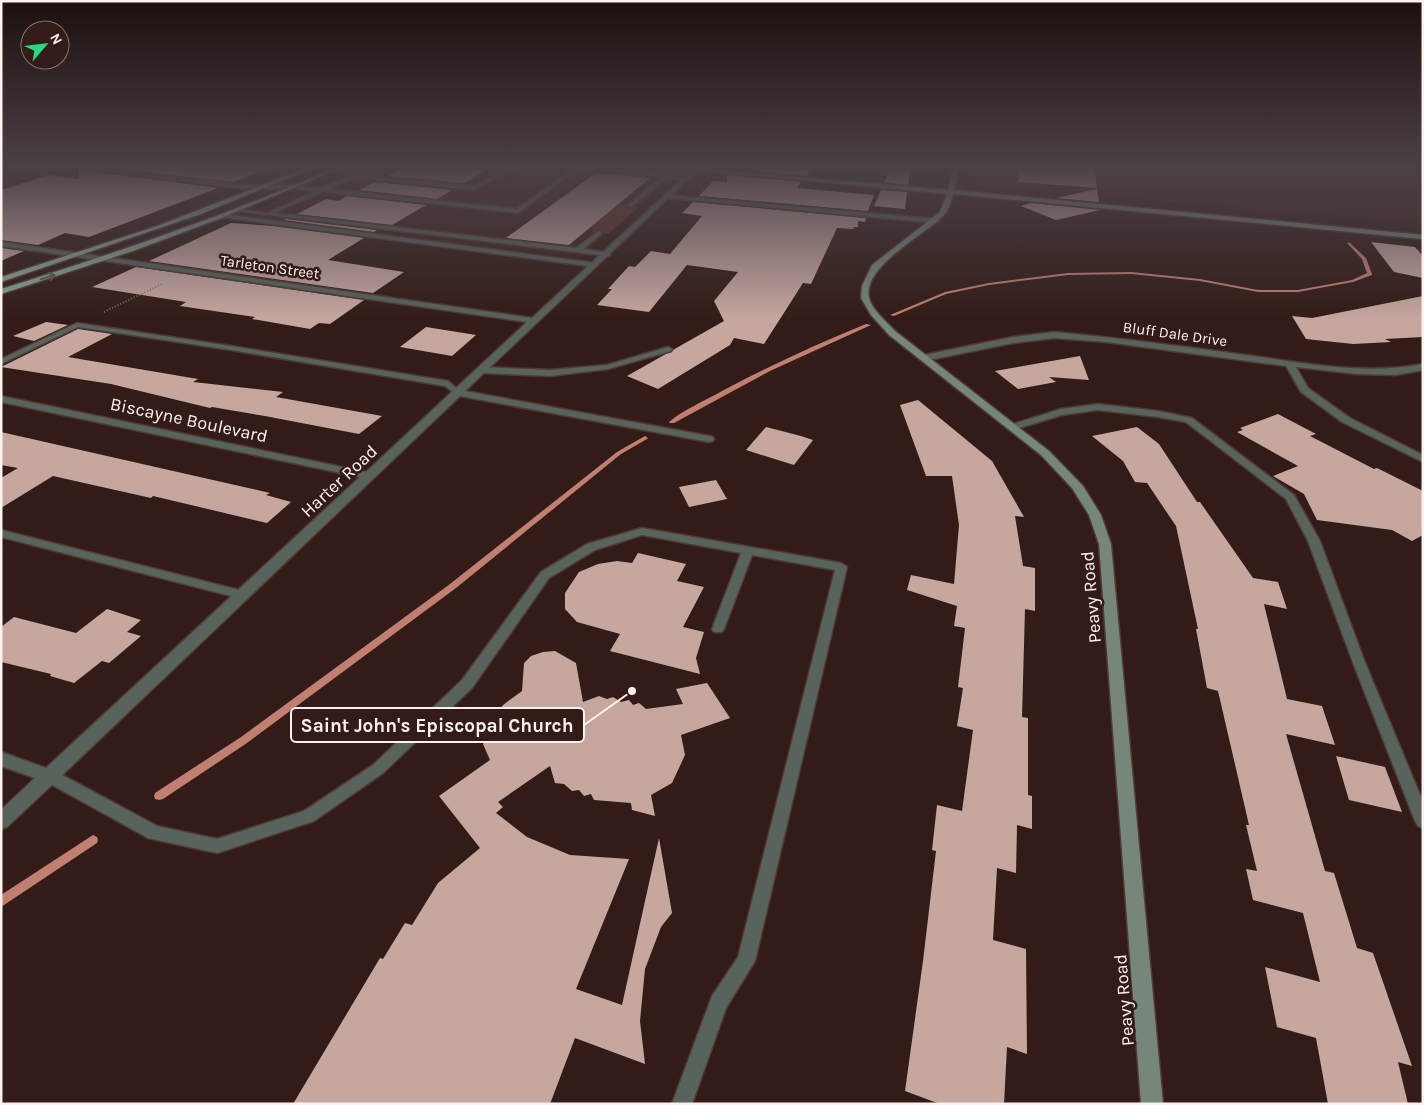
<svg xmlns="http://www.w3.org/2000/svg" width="1424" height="1105" font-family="Karla,sans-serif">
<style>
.built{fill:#3f221b}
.green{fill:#663328}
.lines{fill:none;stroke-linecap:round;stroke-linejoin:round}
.stream{fill:#c07f71;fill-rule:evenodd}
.building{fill:#c6a7a0}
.lane-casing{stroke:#4f3a35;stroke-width:3}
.street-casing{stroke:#4f3a35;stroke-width:3}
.secondary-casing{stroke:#4f3a35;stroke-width:3}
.primary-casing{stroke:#4f3a35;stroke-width:3}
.path{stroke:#84716d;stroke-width:2;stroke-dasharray:1 2;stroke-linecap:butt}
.lane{fill:#58635c;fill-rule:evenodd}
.street{fill:#58635c;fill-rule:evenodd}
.secondary{fill:#76867b;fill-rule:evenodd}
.primary{fill:#8ca294;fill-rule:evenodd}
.oneway{stroke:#5b584f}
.labels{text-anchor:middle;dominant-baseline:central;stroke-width:5;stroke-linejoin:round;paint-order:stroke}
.far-street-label{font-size:15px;fill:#fef1ee;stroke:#331c17}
.street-label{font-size:18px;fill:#fef1ee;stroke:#331c17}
.leader{fill:none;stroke:#fef1ee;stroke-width:2}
.callout-dot{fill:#fef1ee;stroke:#331c17;stroke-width:2}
.callout{fill:#331c17;stroke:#fef1ee;stroke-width:2}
.callout-label{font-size:19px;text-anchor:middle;font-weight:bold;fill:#fef1ee}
</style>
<rect width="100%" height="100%" fill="#331c17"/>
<!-- built -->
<g class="built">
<polygon points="355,166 622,166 678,171 578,259 245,216"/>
<polygon points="972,166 1423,166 1423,224 970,184"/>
</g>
<!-- green -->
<polygon class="green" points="619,204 639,207 608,234 591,232 595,228 590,228"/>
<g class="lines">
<!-- stream -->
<g class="stream">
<polygon points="1349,242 1366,258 1372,274 1372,275 1353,282 1298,292 1258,292 1200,281 1131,274 1068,275 989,285 946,294 894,316 890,315 945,292 989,283 1068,273 1131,272 1200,279 1258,290 1298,290 1352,280 1367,273 1362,259 1347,243"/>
<path d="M866,324L871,325L770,371L674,423H670L669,422C683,410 706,400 722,391C769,366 817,344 866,324Z"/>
<polygon points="645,436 648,438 647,439 621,454 456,588 247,743 163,799 159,800 155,799 154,796 155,793 241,737 450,584 617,452"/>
<polygon points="93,835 97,837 98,840 97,843 1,907 1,895"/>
</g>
</g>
<!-- building -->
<g class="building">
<polygon points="92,166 270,166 271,167 233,182"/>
<polygon points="407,166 493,166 464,183 388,176"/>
<polygon points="757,166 813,166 806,176 753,171"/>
<polygon points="891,166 911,167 908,185 884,183"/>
<polygon points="1019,166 1079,166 1094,168 1097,188 1018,182"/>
<polygon points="79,170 218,188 89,237 65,233 38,245 1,240 1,190 49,175 79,179"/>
<polygon points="596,173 650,178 569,245 506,238"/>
<polygon points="727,175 801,182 797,188 874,195 868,211 699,196 713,181 727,182"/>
<polygon points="375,182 452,190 437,199 359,190"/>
<polygon points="1097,189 1099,202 1056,198"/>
<polygon points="881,190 907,192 905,209 874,206"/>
<polygon points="347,196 426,205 392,225 297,214 326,199 338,201"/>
<polygon points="693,202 866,218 865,222 858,221 858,227 854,227 853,229 837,228 811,284 803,283 764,344 734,338 730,345 658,389 627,376 724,321 714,301 738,272 687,265 649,312 597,305 612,289 608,289 629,266 635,267 651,251 670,254 702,216 682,213"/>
<polygon points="1031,203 1100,210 1056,220 1021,206"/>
<polygon points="286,219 377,230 374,232 284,220"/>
<polygon points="231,223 273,226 364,238 328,260 404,272 373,293 149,261"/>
<polygon points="1371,242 1415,247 1423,256 1423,278 1394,272"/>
<polygon points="1,248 24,251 1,261"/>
<polygon points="136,267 364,300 330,324 319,323 310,329 252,319 255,317 180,306 186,302 92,287"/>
<polygon points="1423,296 1423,337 1385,339 1391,342 1353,344 1306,339 1292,316 1312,318"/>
<polygon points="46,322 68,325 34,341 13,336"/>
<polygon points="426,327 476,335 452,356 400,347"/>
<polygon points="78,329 112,334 68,357 198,379 193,382 283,392 276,397 382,416 359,434 265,416 212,407 210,408 111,384 1,367"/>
<polygon points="1080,356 1089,380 1049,377 1056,382 1018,389 995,371"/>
<polygon points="918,400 992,461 1024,517 1015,516 1023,566 1035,568 1035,611 1025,609 1022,717 1028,718 1028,795 1032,796 1032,829 1017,825 1016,873 997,868 993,940 1026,949 1027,1054 1007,1047 1004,1104 940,1104 905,1091 923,961 936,851 932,850 937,805 962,811 973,730 957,726 963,688 958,687 965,628 954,626 957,606 907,590 911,575 954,584 959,525 952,476 926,476 900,405"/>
<polygon points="1278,414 1316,434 1310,436 1374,469 1377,468 1423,491 1423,535 1412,541 1392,530 1317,520 1304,494 1273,476 1298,466 1237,432 1243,430 1240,428"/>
<polygon points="766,427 801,436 813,440 794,465 746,450"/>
<polygon points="1137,427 1159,444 1197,502 1200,502 1253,578 1278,582 1287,609 1264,604 1287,699 1322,706 1335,745 1286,734 1325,871 1334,873 1357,948 1373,953 1412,1066 1398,1062 1408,1104 1328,1104 1316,1038 1277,1027 1265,967 1320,982 1303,913 1253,900 1246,869 1257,871 1246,825 1249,825 1218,691 1207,688 1196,629 1198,629 1176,526 1147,483 1135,482 1123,461 1092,436"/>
<polygon points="1,432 270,493 266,495 291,502 267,523 153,496 151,498 53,476 1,508 1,478 18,468 1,465"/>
<polygon points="716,480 727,499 689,507 679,487"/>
<polygon points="638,553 686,564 677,581 704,587 683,627 704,632 696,658 700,674 610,651 620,634 577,622 565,609 565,593 579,572 598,564 617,561 632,563"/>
<polygon points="107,609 141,620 127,632 141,636 109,663 102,661 74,683 50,676 51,674 1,662 1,627 14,617 76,633"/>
<polygon points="555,651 576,663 583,702 599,696 607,699 613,697 621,702 629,700 633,705 639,703 646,709 683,704 676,689 707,683 730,718 681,735 685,755 672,783 651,795 655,816 632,810 631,803 594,800 591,794 584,796 579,790 572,791 564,784 555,783 550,766 498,802 503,807 496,813 527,837 570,855 629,859 576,989 622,1005 659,838 672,913 661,927 645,969 640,1021 645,1064 575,1038 550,1104 293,1104 380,958 383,959 405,923 412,925 438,883 480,848 439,796 490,760 483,744 486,728 503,705 522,691 524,663 531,656 543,652"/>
<polygon points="1336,756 1385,767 1402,812 1349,800"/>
</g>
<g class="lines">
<defs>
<g id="lane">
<polygon points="510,166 516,166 475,190 360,179 352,179 329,189 517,209 573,168 559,166 581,166 690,178 687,180 667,178 630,208 628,205 662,177 579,169 518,213 323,192 274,213 576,248 599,231 601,232 601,234 583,249 610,253 610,255 608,256 236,211 239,209 267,213 315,191 295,189 293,186 321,188 349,176 360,175 474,186"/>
<polygon points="668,195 936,219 939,221 936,223 666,198"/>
<polygon points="223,214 595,263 598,265 595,267 221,217 221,215"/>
<polygon points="77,323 231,346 448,381 462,393 458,396 445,386 231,350 78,327 1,364 1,359"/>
<polygon points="668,347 672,349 671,351 608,369 550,376 482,373 478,370 482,367 550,370 607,365"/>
<polygon points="1098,404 1158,411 1192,418 1294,495 1320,541 1364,660 1423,802 1423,828 1418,826 1415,821 1352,660 1308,541 1286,499 1186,422 1158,417 1098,410 1062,415 1013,430 1008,427 1010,425 1061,409"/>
<polygon points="642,528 841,563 847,567 755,961 726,1008 692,1104 672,1104 712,996 738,957 835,570 752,555 724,629 722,632 714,632 712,629 741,553 642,535 595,550 549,578 472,688 383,773 314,821 217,853 148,838 45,781 43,776 45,771 50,770 55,771 157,826 217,839 304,811 373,765 462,680 541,572 587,544"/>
<polygon points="1,530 243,591 247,592 249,595 247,598 243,599 1,537"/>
</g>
<g id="street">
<polygon points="63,166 78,166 244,185 295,185 298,187 295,189 244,189"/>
<polygon points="696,166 702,166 465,391 709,436 713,437 714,439 713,441 709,442 460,396 56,781 7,827 1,829 1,810 35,778 1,766 1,752 46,768 360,477 1,402 1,396 366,472 527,322 1,246 1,242 532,318"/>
<polygon points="749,166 755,166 748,175 744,175"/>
<path d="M1054,332C1121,338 1187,347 1253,356C1309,364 1367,375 1423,364V370L1396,375L1357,374L1296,367L1308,388L1350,418L1423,455V462L1342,422L1301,392L1286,366L1106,342L1054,338L1013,343L924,361L919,358L924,355L1013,337Z"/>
</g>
<path id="secondary" d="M652,166H672L948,190L953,166H959L954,190L1423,235V239L953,194C951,201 949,210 944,215C925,235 862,266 869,298C872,310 887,322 895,331L1049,451L1083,486L1101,515L1111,544L1163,1104H1141L1099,544L1089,515L1072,488L1041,455L889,335L871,315L861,298L862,286L872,265L940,212L947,194Z"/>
<g id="primary">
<polygon points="311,166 318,166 201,214 1,282 1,277 157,226"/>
<path d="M339,166H346L219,219L133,251L1,294V289C116,253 229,214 339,166Z"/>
</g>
</defs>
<!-- lane casing -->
<use href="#lane" class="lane-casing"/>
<!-- street casing -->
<use href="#street" class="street-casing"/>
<!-- secondary casing -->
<use href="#secondary" class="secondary-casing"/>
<!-- primary casing -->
<use href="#primary" class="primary-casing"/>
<!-- path -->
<polyline class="path" points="104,312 162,284"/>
<!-- lane -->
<use href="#lane" class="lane"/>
<!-- street -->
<use href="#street" class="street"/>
<!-- secondary -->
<use href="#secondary" class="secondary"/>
<!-- primary -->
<use href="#primary" class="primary"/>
</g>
<!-- one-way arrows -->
<defs><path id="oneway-shaft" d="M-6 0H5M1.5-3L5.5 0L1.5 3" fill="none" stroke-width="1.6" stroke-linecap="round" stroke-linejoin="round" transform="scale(1.25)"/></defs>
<use class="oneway" href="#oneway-shaft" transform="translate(48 277) rotate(-18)"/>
<!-- sky -->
<linearGradient id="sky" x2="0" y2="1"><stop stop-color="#1c0f0d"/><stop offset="0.52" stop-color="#4a4047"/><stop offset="1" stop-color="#4a4047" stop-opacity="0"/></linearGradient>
<rect width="1424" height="320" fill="url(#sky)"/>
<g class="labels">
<!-- far-street labels -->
<g class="far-street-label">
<text transform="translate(270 267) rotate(8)">Tarleton Street</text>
<text transform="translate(1175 334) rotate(8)">Bluff Dale Drive</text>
</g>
<!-- street labels -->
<g class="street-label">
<text transform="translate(189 420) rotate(12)">Biscayne Boulevard</text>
<text transform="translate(339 481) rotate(-43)">Harter Road</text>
<text transform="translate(1091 597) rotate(-95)">Peavy Road</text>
<text transform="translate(1124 1000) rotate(-95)">Peavy Road</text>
</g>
</g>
<!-- callouts -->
<path class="leader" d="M632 691L584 725"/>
<circle class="callout-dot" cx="632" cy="691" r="5"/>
<rect class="callout" x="291" y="708" width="293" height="34" rx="5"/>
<g class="callout-label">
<text x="437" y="732">Saint John's Episcopal Church</text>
</g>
<!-- border -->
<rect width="1424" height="1105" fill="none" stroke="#fef1ee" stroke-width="5"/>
<!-- north arrow -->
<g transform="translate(45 45) rotate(62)"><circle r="24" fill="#331c17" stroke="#84716d"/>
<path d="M0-4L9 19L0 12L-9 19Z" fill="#27d885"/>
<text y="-8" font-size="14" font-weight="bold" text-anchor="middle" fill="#fef1ee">N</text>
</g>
</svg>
